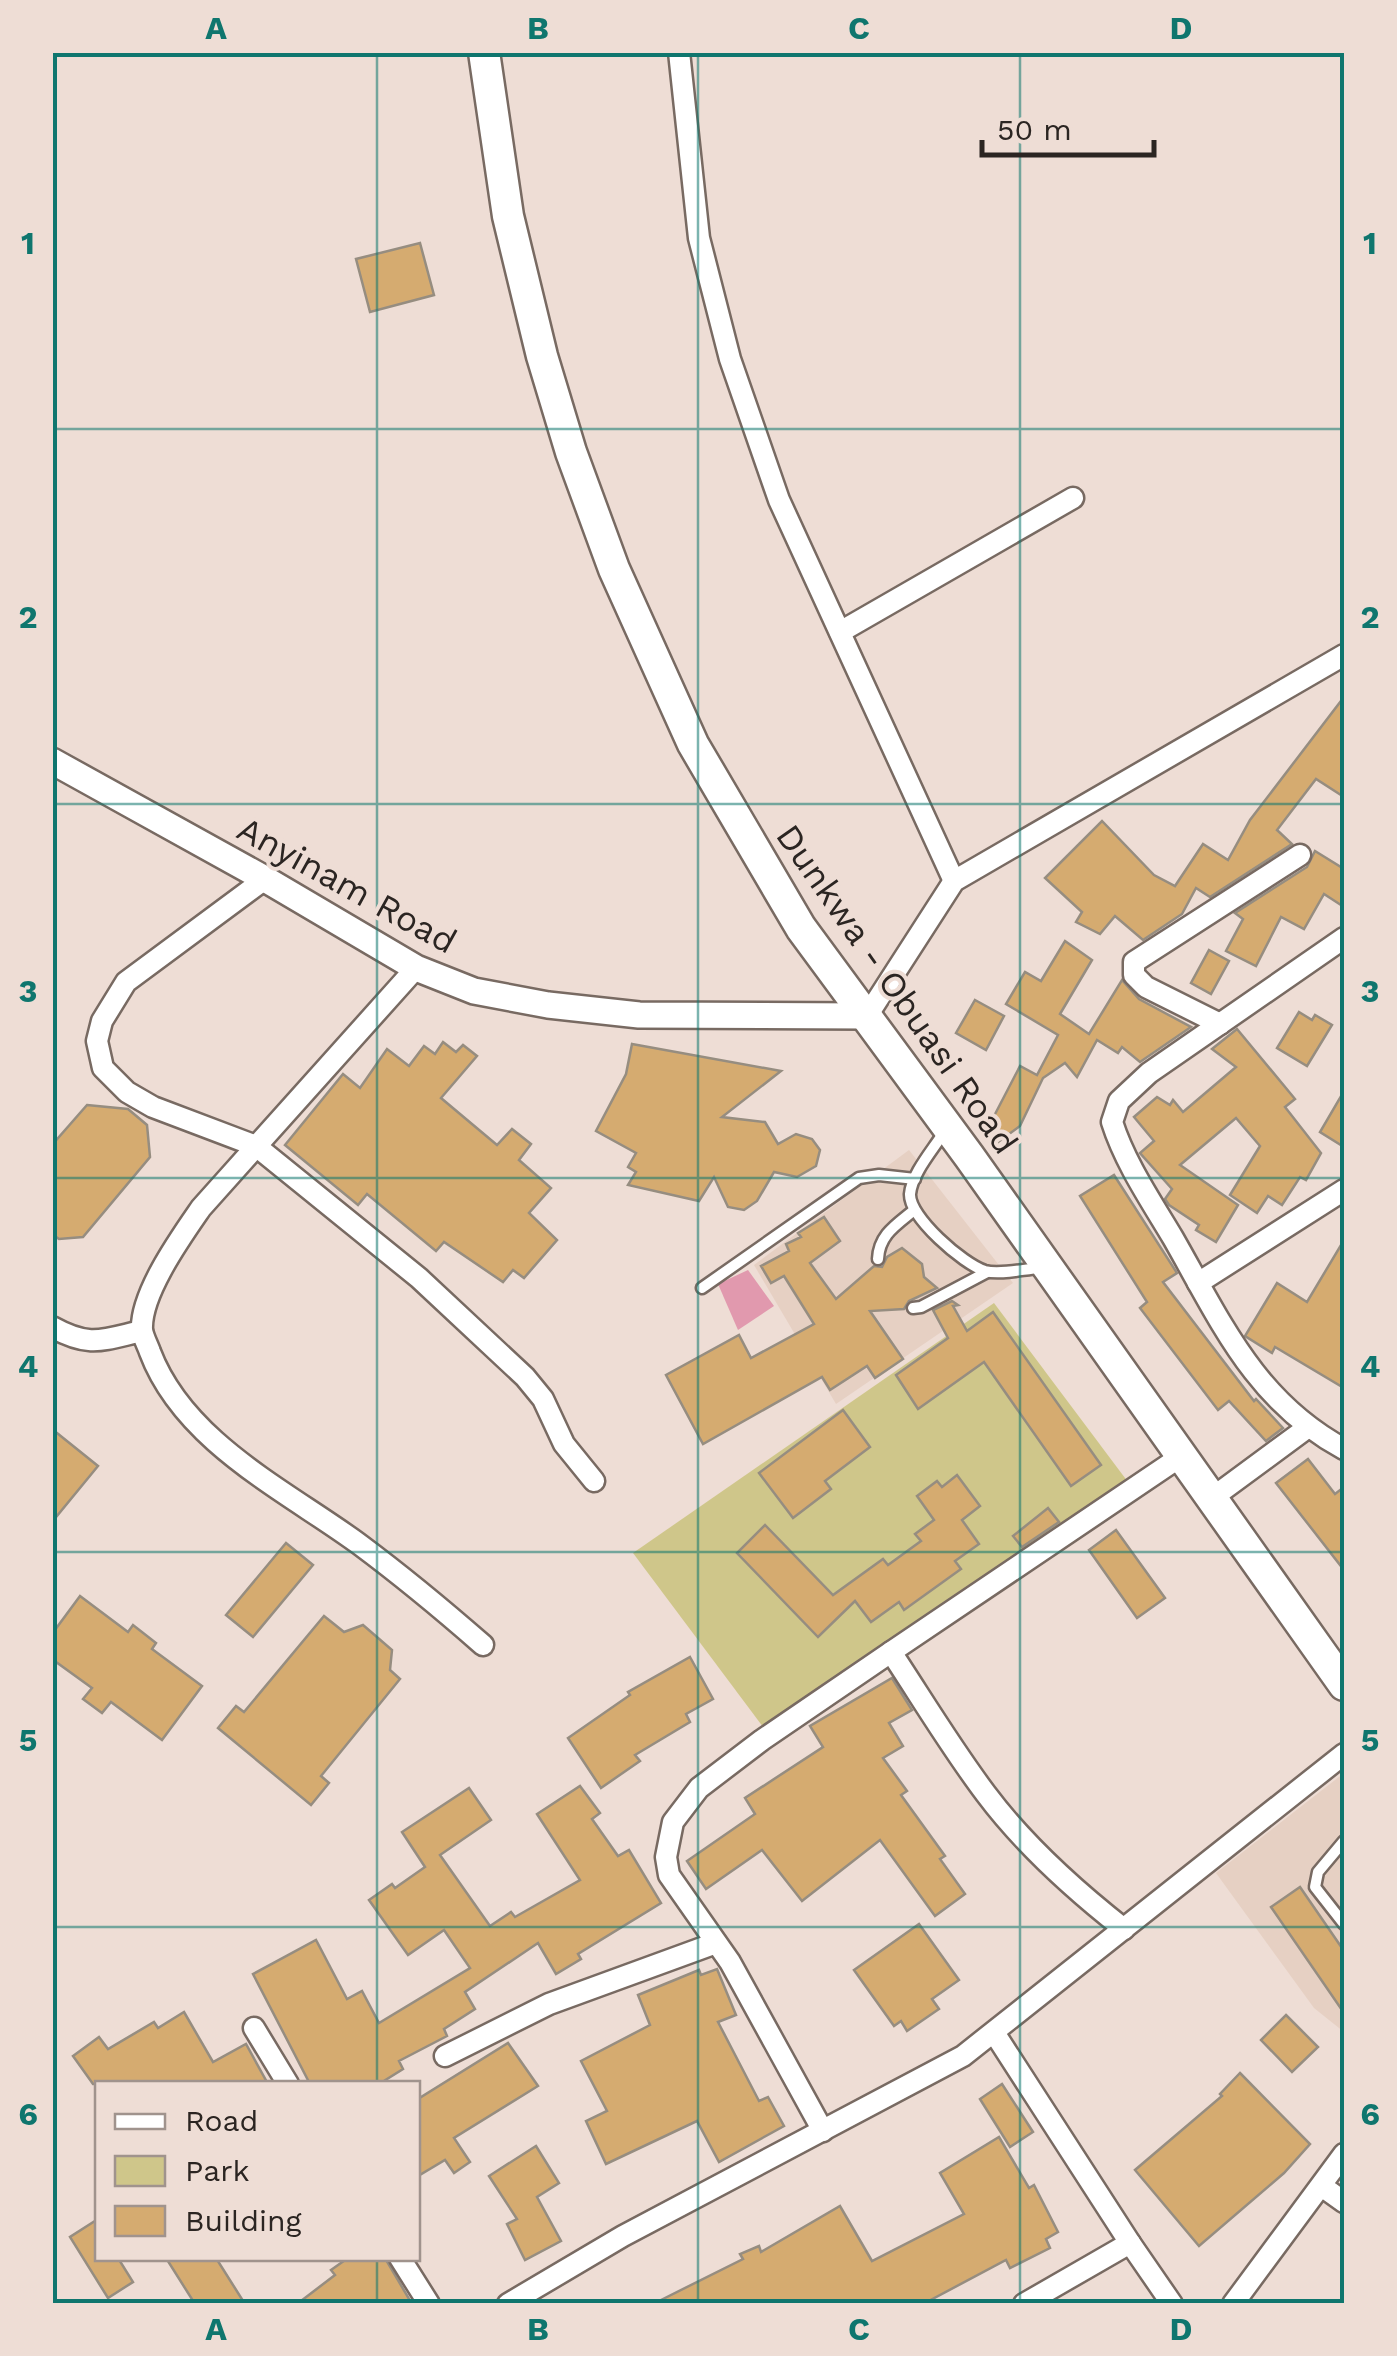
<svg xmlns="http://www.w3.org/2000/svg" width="1397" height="2356" font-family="'Work Sans',sans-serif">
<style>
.built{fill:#e6d0c3}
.green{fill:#cfc68a}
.water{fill:#e199ae}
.building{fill:#d5ab70;stroke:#968d80;stroke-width:2.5}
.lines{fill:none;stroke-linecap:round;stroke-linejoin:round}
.service-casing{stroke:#786a62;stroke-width:15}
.minor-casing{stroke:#786a62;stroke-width:25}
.tertiary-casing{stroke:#786a62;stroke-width:30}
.primary-casing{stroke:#786a62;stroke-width:35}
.service{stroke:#fff;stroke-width:10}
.minor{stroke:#fff;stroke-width:20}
.tertiary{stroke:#fff;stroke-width:25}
.primary{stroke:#fff;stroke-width:30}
.grid{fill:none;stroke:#0f766e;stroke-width:2.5;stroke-opacity:0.55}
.labels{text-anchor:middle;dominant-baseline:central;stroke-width:8;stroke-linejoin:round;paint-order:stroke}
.street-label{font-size:35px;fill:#2b2522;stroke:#eeddd5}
.neatline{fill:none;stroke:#0f766e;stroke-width:4}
.grid-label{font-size:32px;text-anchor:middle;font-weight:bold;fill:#0f766e}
</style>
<rect width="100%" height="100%" fill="#eeddd5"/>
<!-- built -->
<g class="built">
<polygon points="909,1150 1013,1283 836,1404 754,1265"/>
<polygon points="1344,1773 1344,2032 1314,2008 1216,1873"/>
</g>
<!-- green -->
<polygon class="green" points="994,1303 1128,1482 769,1735 633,1553"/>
<!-- water -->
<polygon class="water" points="748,1270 774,1306 738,1330 718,1284"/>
<!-- building -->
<g class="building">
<polygon points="420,243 434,295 370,312 356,259"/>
<polygon points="1344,697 1344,797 1316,779 1277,830 1292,844 1210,897 1196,888 1182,914 1143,940 1115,916 1100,934 1076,922 1082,912 1045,878 1102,821 1154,875 1175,886 1203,844 1228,860 1250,820"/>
<polygon points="1315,851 1344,869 1344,907 1324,894 1304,929 1281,917 1256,966 1226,951 1243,919 1235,913 1307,867"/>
<polygon points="1065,941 1092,960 1060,1014 1089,1034 1122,980 1139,999 1191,1027 1140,1062 1122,1047 1118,1053 1097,1040 1077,1077 1065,1063 1043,1078 1020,1126 994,1145 981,1127 993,1118 1020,1066 1037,1075 1058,1035 1006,1004 1025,972 1041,981"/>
<polygon points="1209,950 1229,961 1211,994 1191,983"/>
<polygon points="975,1000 1004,1016 986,1050 956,1033"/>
<polygon points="1299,1012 1312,1020 1315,1015 1332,1025 1307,1066 1277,1048"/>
<polygon points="1237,1029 1295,1099 1285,1107 1321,1153 1306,1180 1300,1177 1282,1205 1268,1196 1257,1213 1230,1195 1260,1146 1236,1118 1180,1165 1238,1205 1216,1242 1196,1230 1199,1225 1169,1205 1165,1199 1172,1189 1140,1153 1154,1141 1134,1117 1157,1097 1170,1105 1173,1100 1183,1112 1236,1067 1212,1049"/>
<polygon points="443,1042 456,1052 463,1045 477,1056 441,1098 497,1145 512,1129 531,1144 519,1160 551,1188 529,1213 557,1240 524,1278 513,1270 503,1282 444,1242 436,1251 367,1194 358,1205 285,1145 343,1074 360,1088 387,1049 409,1066 424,1046 435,1054"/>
<polygon points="632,1044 781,1071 722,1117 765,1122 778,1144 796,1134 812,1139 820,1150 816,1166 797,1177 774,1172 757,1201 744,1210 728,1207 714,1177 699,1201 628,1185 636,1172 628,1167 636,1153 596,1131 626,1074"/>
<polygon points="1344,1091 1344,1147 1320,1132"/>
<polygon points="87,1105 128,1109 147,1125 150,1157 83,1237 59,1239 52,1234 52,1145"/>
<polygon points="1114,1175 1177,1273 1163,1282 1254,1401 1256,1399 1283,1428 1266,1441 1229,1401 1218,1410 1140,1308 1147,1302 1080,1196"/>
<polygon points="824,1217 840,1241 810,1263 836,1299 874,1266 882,1267 887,1257 902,1248 922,1264 924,1277 937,1288 909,1301 904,1309 870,1311 903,1359 875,1378 867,1366 830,1390 822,1377 703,1444 666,1375 739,1335 751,1358 814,1324 784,1276 771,1283 761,1266 789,1251 786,1244 801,1237 798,1233"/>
<polygon points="1344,1240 1344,1388 1275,1347 1272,1353 1245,1336 1277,1283 1307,1302"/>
<polygon points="952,1301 958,1305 953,1306 967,1331 993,1312 1101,1465 1071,1486 984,1362 918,1409 896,1375 948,1338 933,1310"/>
<polygon points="843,1410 870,1447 825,1481 831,1489 793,1518 759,1473"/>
<polygon points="52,1429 98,1466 52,1522"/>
<polygon points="1308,1459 1335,1494 1344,1487 1344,1570 1276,1483"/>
<polygon points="957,1475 980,1506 962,1520 979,1544 955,1561 961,1569 904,1610 899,1602 871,1622 855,1601 818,1637 737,1553 765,1525 833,1595 883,1559 888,1565 921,1541 915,1534 934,1520 917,1496 937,1481 942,1487"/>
<polygon points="1048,1508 1059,1522 1022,1547 1013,1536"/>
<polygon points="1116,1530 1165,1598 1137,1618 1089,1550"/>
<polygon points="286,1543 313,1565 253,1637 226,1615"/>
<polygon points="80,1596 128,1632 133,1625 156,1643 152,1649 202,1686 162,1740 111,1702 102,1713 83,1699 92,1688 52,1659 52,1634"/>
<polygon points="324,1616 344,1632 363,1625 392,1650 390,1670 400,1679 321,1776 329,1783 311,1805 218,1728 236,1706 244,1712"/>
<polygon points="690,1657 713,1699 686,1714 690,1722 635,1755 640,1761 601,1788 568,1738 630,1695 628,1692"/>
<polygon points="892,1678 912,1710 889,1723 903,1746 883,1758 907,1791 901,1795 945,1856 940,1859 965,1894 935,1916 880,1840 802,1901 762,1850 706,1889 687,1861 755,1814 745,1798 823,1747 810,1726"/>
<polygon points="580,1786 600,1813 592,1819 618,1856 629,1850 661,1903 578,1954 581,1959 556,1974 538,1943 465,1992 475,2009 444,2029 447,2036 399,2061 403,2069 379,2084 310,2084 253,1974 316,1940 347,1999 362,1991 379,2023 470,1968 444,1930 408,1955 369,1900 392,1884 395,1888 425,1867 402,1832 469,1788 491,1820 440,1855 490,1926 511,1912 515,1917 580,1880 537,1814"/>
<polygon points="1300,1887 1344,1951 1344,2013 1271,1907"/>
<polygon points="919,1924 959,1980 932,1999 939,2009 907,2031 901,2021 894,2026 854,1970"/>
<polygon points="717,1969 736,2015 718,2022 759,2101 768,2097 784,2126 719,2162 697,2121 606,2164 586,2121 607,2111 581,2061 650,2025 638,1995 699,1970 701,1975"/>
<polygon points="184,2012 213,2062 246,2044 268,2084 93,2084 73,2056 99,2037 108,2049 154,2022 158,2028"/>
<polygon points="1286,2015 1318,2047 1292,2072 1261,2040"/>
<polygon points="508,2043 538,2086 454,2138 470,2162 454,2173 445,2160 418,2176 418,2099"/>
<polygon points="1240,2073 1310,2144 1284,2173 1199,2246 1135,2170 1222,2096 1220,2094"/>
<polygon points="1002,2084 1033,2132 1010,2147 980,2099"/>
<polygon points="999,2137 1029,2188 1034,2185 1058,2232 1046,2239 1050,2248 1010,2268 1006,2260 923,2304 653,2304 743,2259 740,2254 759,2246 761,2252 840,2206 872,2261 964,2214 940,2173"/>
<polygon points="536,2146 559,2183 537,2197 561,2241 525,2260 507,2224 517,2219 489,2176"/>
<polygon points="98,2219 98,2258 118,2258 133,2282 108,2298 70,2237"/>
<polygon points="166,2258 216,2258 245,2304 195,2304"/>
<polygon points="348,2258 385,2258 412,2304 297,2304 335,2275 331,2270"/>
</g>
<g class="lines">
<defs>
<g id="service">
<path d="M944,1132C933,1150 912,1173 910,1194C909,1217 963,1264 985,1271C1000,1275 1024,1269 1040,1268"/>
<path d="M878,1259C879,1235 896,1225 913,1211"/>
<polyline points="702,1288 859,1178 879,1175 915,1179"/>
<polyline points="913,1308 921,1307 987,1272"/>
<polyline points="1344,1841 1318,1872 1315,1887 1344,1924"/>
</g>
<g id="minor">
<polyline points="679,52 699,238 730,359 779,500 954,881"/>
<polyline points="840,632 1073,498"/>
<polyline points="265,879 126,982 102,1021 97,1041 103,1068 127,1092 153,1107 256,1146 419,1278 525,1377 543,1399 564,1444 594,1481"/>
<path d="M1344,938L1149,1073L1119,1101L1112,1122C1125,1163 1151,1201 1173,1238C1221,1322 1255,1401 1344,1449"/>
<path d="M416,968L201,1208C181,1237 140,1294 142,1330C143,1337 148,1346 150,1352C184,1442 285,1490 359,1544C402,1576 443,1610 483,1645"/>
<polyline points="867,1016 954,881 1344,655"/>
<polyline points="1220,1024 1146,987 1134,975 1134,962 1300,855"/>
<polyline points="1198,1283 1344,1190"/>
<path d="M52,1327C90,1348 102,1340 142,1331"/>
<polyline points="1212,1498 1307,1428"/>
<path d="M1124,1929C1073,1889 1025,1846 986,1794C952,1749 922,1699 891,1652L1180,1457"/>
<polyline points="254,2028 288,2084"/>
<polyline points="995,2034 1130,2243 1024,2304"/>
<polyline points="445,2056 549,2004 716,1943"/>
<polyline points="823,2131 730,1962 669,1875 666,1857 673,1822 699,1788 762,1740 891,1652"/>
<polyline points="1323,2187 1344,2202"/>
<polyline points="1130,2243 1172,2304"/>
<polyline points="400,2258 429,2304"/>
<polyline points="508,2304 623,2236 963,2056 1344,1754"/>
<polyline points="1233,2304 1344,2154"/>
</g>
<polyline id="tertiary" points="52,761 265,879 416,968 474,991 548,1005 639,1015 867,1016"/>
<polyline id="primary" points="484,52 508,216 542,356 571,452 614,569 693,744 801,928 969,1156 1344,1685"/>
</defs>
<!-- service casing -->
<use href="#service" class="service-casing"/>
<!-- minor casing -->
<use href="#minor" class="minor-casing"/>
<!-- tertiary casing -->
<use href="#tertiary" class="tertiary-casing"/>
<!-- primary casing -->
<use href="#primary" class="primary-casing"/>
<!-- service -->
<use href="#service" class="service"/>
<!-- minor -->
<use href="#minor" class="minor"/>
<!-- tertiary -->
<use href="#tertiary" class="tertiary"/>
<!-- primary -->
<use href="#primary" class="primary"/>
</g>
<!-- grid -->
<path class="grid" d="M377,52V2084M698,52V2304M1020,52V2304M52,429H1344M52,804H1344M52,1178H1344M52,1552H1344M52,1927H1344M377,2258V2304"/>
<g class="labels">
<!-- street labels -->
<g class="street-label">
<text transform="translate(347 885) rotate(29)">Anyinam Road</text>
<text transform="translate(897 989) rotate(55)">Dunkwa - Obuasi Road</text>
</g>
</g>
<!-- border -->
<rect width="1397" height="2356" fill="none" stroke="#eeddd5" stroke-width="110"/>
<!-- legend -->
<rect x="95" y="2081" width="325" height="180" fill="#eeddd5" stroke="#a0938d" stroke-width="2.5"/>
<rect x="115" y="2114" width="50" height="15" fill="#ffffff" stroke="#a0938d" stroke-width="2.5"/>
<text x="185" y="2131" font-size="30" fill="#2b2522">Road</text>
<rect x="115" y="2156" width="50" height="30" fill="#cfc68a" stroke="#a0938d" stroke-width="2.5"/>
<text x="185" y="2181" font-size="30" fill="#2b2522">Park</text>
<rect x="115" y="2206" width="50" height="30" fill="#d5ab70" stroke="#a0938d" stroke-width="2.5"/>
<text x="185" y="2231" font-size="30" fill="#2b2522">Building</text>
<!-- scale -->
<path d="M982 140v15h172v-15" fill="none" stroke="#2b2522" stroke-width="5"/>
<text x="997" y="140" font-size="30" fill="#2b2522" stroke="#eeddd5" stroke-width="8" paint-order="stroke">50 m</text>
<rect x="55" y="55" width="1287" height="2246" class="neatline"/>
<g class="grid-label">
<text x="216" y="39">A</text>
<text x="538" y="39">B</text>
<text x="859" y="39">C</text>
<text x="1181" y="39">D</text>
<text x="28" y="254">1</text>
<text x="1370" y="254">1</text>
<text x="28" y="628">2</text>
<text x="1370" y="628">2</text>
<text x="28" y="1002">3</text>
<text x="1370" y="1002">3</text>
<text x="28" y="1377">4</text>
<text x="1370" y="1377">4</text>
<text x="28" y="1751">5</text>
<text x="1370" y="1751">5</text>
<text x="28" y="2125">6</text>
<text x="1370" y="2125">6</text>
<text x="216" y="2340">A</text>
<text x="538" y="2340">B</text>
<text x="859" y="2340">C</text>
<text x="1181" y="2340">D</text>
</g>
</svg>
